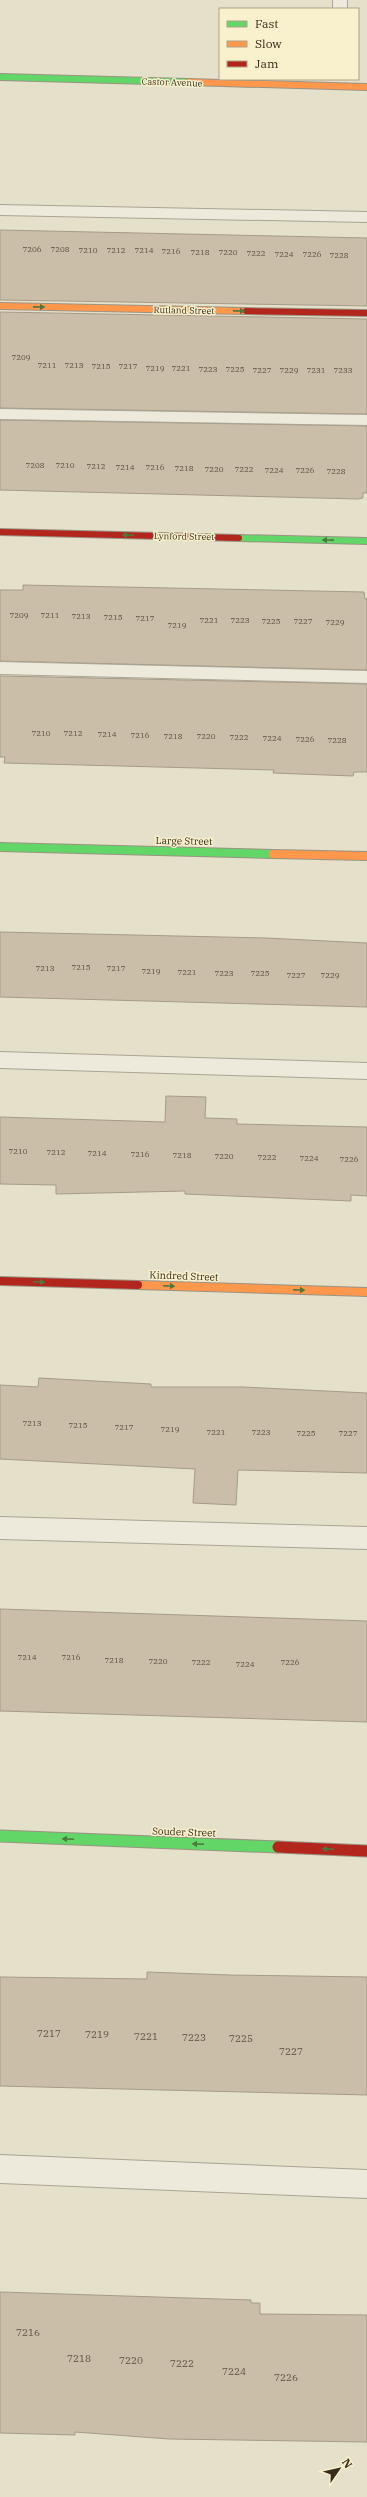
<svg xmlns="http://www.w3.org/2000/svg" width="367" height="2497" font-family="'IBM Plex Serif',serif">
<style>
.building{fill:#cabea9;stroke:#a59b88}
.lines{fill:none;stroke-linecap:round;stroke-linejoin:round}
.lane-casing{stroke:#aaa493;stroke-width:2}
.street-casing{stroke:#aaa493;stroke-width:2}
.fast-far2-casing{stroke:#999383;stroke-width:8}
.fast-far1-casing{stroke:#999383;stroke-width:10}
.fast-casing{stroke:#999383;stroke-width:13}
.slow-far1-casing{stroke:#999383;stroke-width:8}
.slow-casing{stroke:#999383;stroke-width:10}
.jam-far2-casing{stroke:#999383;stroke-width:8}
.jam-far1-casing{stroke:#999383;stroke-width:10}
.jam-casing{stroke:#999383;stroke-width:13}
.lane{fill:#ede9db;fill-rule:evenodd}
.street{fill:#ede9db;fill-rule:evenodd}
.fast-far2{stroke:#63d668;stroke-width:6}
.fast-far1{stroke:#63d668;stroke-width:8}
.fast{stroke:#63d668;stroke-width:11}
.slow-far1{stroke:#ff974d;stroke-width:6}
.slow{stroke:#ff974d;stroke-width:8}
.jam-far2{stroke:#b3261e;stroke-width:6}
.jam-far1{stroke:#b3261e;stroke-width:8}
.jam{stroke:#b3261e;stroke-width:11}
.oneway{fill:#4c783d}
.labels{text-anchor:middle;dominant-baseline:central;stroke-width:3;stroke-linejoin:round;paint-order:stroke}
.number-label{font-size:8px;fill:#5d503e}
.far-street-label{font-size:9px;fill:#392c1a;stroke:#f9f0cd}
.street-label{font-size:10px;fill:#392c1a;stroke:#f9f0cd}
.near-number-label{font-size:10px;fill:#5d503e}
</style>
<rect width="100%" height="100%" fill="#e5e0c9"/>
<!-- building -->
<g class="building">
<polygon points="0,230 367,238 367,306 0,300"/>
<polygon points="0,312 367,319 367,414 0,408"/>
<polygon points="0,420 367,426 367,493 363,493 363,498 358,499 0,490"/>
<polygon points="23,585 364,592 365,599 367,599 367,670 0,661 0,590 23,590"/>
<polygon points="0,676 367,684 367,772 354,772 353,776 273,773 274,770 4,763 5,757 0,757"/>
<polygon points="0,932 266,938 367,943 367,1007 0,997"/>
<polygon points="166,1096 206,1097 205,1118 237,1119 237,1124 367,1127 367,1196 351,1195 351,1201 185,1194 185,1191 56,1194 56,1185 0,1184 0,1117 165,1122"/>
<polygon points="39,1378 151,1384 151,1387 243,1387 367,1393 367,1473 238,1470 236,1505 193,1503 195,1469 0,1459 0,1385 38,1387"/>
<polygon points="0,1609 367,1621 367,1722 0,1711"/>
<polygon points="147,1972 230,1975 367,1977 367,2095 0,2086 0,1977 147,1979"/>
<polygon points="0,2292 251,2300 251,2303 260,2303 260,2314 367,2315 367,2442 169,2439 75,2432 75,2435 0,2433"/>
</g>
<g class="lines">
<defs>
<g id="lane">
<polygon points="0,205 367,212 367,222 0,215"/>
<polygon points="0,409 367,415 367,425 0,419"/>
<polygon points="0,662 367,671 367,683 0,674"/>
<polygon points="0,1052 367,1063 367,1079 0,1068"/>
<polygon points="0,1517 367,1527 367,1549 0,1539"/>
<polygon points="0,2155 367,2170 367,2198 0,2183"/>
</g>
<rect id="street" x="333" y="0" width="14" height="9"/>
<g id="fast-far2">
<polyline points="0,77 188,82"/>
<polyline points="239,538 367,541"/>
</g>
<polyline id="fast-far1" points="0,847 273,854"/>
<polyline id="fast" points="0,1836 278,1847"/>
<g id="slow-far1">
<polyline points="188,82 367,87"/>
<polyline points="0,306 246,311"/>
</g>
<g id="slow">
<polyline points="273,854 367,856"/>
<polyline points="138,1285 367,1292"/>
</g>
<g id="jam-far2">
<polyline points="246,311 367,313"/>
<polyline points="0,532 239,538"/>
</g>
<polyline id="jam-far1" points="0,1281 138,1285"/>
<polyline id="jam" points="278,1847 367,1851"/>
</defs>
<!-- lane casing -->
<use href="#lane" class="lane-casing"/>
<!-- street casing -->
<use href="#street" class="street-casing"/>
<!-- fast-far2 casing -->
<use href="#fast-far2" class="fast-far2-casing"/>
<!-- fast-far1 casing -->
<use href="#fast-far1" class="fast-far1-casing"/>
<!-- fast casing -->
<use href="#fast" class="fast-casing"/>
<!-- slow-far1 casing -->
<use href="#slow-far1" class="slow-far1-casing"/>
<!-- slow casing -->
<use href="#slow" class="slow-casing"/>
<!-- jam-far2 casing -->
<use href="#jam-far2" class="jam-far2-casing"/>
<!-- jam-far1 casing -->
<use href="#jam-far1" class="jam-far1-casing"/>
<!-- jam casing -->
<use href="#jam" class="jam-casing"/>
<!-- lane -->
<use href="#lane" class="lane"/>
<!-- street -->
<use href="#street" class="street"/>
<!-- fast-far2 -->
<use href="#fast-far2" class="fast-far2"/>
<!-- fast-far1 -->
<use href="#fast-far1" class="fast-far1"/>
<!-- fast -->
<use href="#fast" class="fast"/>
<!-- slow-far1 -->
<use href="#slow-far1" class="slow-far1"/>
<!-- slow -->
<use href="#slow" class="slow"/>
<!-- jam-far2 -->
<use href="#jam-far2" class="jam-far2"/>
<!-- jam-far1 -->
<use href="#jam-far1" class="jam-far1"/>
<!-- jam -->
<use href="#jam" class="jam"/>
</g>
<!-- one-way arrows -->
<defs><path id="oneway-solid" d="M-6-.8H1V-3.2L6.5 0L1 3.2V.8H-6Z"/></defs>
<g class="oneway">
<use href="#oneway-solid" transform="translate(39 307) rotate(1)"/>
<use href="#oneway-solid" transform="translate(239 311) rotate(1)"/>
<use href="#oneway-solid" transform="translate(128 535) rotate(-179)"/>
<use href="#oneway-solid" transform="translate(328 540) rotate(-179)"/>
<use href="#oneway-solid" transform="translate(39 1282) rotate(2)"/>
<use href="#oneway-solid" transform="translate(169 1286) rotate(2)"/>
<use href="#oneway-solid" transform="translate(299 1290) rotate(2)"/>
<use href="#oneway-solid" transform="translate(68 1839) rotate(-178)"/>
<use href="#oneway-solid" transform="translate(198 1844) rotate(-178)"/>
<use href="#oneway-solid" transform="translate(328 1849) rotate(-178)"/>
</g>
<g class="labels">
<!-- number labels -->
<g class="number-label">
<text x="32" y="249">7206</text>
<text x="60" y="249">7208</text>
<text x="88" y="250">7210</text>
<text x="116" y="250">7212</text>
<text x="144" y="250">7214</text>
<text x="171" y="251">7216</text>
<text x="200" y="252">7218</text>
<text x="228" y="252">7220</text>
<text x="256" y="253">7222</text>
<text x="284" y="254">7224</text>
<text x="312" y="254">7226</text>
<text x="339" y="255">7228</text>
<text x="21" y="357">7209</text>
<text x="47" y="365">7211</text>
<text x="74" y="365">7213</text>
<text x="101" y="366">7215</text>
<text x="128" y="366">7217</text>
<text x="155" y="368">7219</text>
<text x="181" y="368">7221</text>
<text x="208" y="369">7223</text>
<text x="235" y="369">7225</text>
<text x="262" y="370">7227</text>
<text x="289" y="370">7229</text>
<text x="316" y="370">7231</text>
<text x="343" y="370">7233</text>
<text x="35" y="465">7208</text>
<text x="65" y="465">7210</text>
<text x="96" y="466">7212</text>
<text x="125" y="467">7214</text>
<text x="155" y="467">7216</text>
<text x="184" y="468">7218</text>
<text x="214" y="469">7220</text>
<text x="244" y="469">7222</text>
<text x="274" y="470">7224</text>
<text x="305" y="470">7226</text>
<text x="336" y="471">7228</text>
<text x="19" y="615">7209</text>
<text x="50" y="615">7211</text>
<text x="81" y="616">7213</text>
<text x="113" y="617">7215</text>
<text x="145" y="618">7217</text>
<text x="209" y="620">7221</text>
<text x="240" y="620">7223</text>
<text x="271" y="621">7225</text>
<text x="303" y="621">7227</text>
<text x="335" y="622">7229</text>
<text x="177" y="625">7219</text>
<text x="41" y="733">7210</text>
<text x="73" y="733">7212</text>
<text x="107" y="734">7214</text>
<text x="140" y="735">7216</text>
<text x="173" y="736">7218</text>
<text x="206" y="736">7220</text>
<text x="239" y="737">7222</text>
<text x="272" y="738">7224</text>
<text x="305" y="739">7226</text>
<text x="337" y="740">7228</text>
<text x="81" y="967">7215</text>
<text x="45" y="968">7213</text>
<text x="116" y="968">7217</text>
<text x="151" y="971">7219</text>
<text x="187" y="972">7221</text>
<text x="224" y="973">7223</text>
<text x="260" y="973">7225</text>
<text x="296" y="975">7227</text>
<text x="330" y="975">7229</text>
<text x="18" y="1151">7210</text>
<text x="56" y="1152">7212</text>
<text x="97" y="1153">7214</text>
<text x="140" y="1154">7216</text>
<text x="182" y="1155">7218</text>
<text x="224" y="1156">7220</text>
<text x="267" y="1157">7222</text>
<text x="309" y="1158">7224</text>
<text x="349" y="1159">7226</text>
<text x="32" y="1423">7213</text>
<text x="78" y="1425">7215</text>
<text x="124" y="1427">7217</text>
<text x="170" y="1429">7219</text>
<text x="216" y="1432">7221</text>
<text x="261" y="1432">7223</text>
<text x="306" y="1433">7225</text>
<text x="348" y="1433">7227</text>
<text x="27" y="1657">7214</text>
<text x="71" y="1657">7216</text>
<text x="114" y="1660">7218</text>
<text x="158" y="1661">7220</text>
<text x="201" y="1662">7222</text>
<text x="290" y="1662">7226</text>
<text x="245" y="1664">7224</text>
</g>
<!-- far-street labels -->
<g class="far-street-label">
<text transform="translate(172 82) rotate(2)">Castor Avenue</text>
<text transform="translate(184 310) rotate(1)">Rutland Street</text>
<text transform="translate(184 536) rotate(1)">Lynford Street</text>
</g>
<!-- street labels -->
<g class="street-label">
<text transform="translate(184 841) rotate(1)">Large Street</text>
<text transform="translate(184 1276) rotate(2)">Kindred Street</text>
<text transform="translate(184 1832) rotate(2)">Souder Street</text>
</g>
<!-- near-number labels -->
<g class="near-number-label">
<text x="49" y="2033">7217</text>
<text x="97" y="2034">7219</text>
<text x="146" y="2036">7221</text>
<text x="194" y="2037">7223</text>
<text x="241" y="2038">7225</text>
<text x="291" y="2051">7227</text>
<text x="28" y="2332">7216</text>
<text x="79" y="2358">7218</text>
<text x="131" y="2360">7220</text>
<text x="182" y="2363">7222</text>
<text x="234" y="2371">7224</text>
<text x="286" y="2377">7226</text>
</g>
</g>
<!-- legend -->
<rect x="219" y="8" width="140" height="72" fill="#f9f0cd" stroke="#aca285"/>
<rect x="227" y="21" width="20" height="6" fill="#63d668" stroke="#aca285"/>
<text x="255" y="28" font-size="12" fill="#392c1a">Fast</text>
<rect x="227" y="41" width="20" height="6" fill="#ff974d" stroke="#aca285"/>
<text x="255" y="48" font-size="12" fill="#392c1a">Slow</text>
<rect x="227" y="61" width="20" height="6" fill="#b3261e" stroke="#aca285"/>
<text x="255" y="68" font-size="12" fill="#392c1a">Jam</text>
<!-- north arrow -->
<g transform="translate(339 2469) rotate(56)" stroke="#f9f0cd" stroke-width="3" paint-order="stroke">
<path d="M0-3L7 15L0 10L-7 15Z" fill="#392c1a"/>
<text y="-6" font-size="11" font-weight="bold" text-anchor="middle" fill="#392c1a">N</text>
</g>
</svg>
